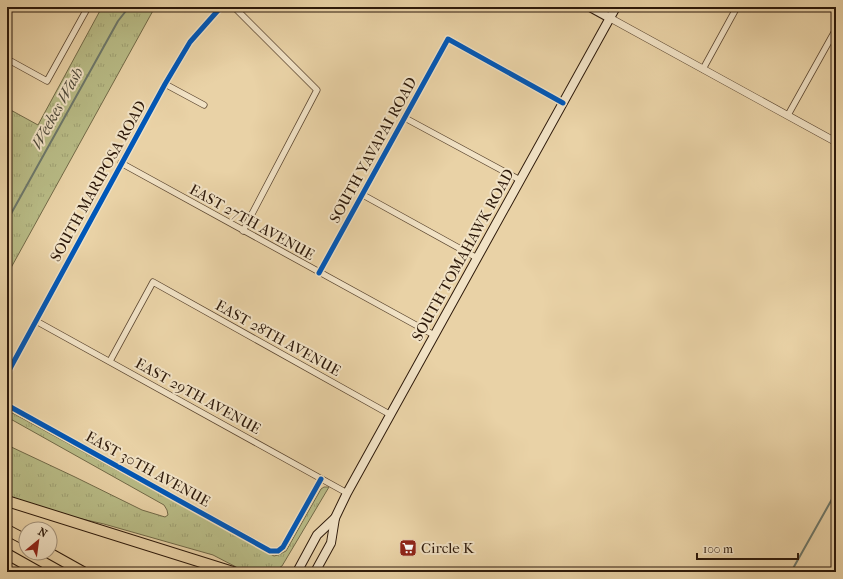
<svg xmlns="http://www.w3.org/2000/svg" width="843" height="579" font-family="'IM FELL French Canon',serif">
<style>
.grass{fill:url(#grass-tufts);stroke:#726a48}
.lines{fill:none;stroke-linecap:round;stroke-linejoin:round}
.stream{stroke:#6d786b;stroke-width:2}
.minor-casing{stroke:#5c4731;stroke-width:7}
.tertiary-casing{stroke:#5c4731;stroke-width:8}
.secondary-casing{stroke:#2d190a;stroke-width:10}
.motorway-casing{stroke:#2d190a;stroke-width:12}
.minor{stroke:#f1e2c5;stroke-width:5.5}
.tertiary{stroke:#f1e2c5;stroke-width:7}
.secondary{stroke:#f1e2c5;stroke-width:8}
.motorway{stroke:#e9d2a6;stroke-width:10}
.cycleway-casing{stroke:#f1e2c5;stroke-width:8}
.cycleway{stroke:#0057b8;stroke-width:5}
.labels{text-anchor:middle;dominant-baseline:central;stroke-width:4;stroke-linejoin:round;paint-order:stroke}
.street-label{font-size:15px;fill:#2d190a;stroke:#f1e2c5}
.poi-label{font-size:15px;fill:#2d190a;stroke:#f1e2c5;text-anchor:start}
.water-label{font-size:16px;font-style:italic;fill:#4d483a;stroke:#f1e2c5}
</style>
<defs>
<pattern id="grass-tufts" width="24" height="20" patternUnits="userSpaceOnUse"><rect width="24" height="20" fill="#b8bb86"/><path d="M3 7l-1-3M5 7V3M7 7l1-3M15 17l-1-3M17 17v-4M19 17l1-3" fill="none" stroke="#9ea072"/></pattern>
</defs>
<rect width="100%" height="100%" fill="#e9d2a6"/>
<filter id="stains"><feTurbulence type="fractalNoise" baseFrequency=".005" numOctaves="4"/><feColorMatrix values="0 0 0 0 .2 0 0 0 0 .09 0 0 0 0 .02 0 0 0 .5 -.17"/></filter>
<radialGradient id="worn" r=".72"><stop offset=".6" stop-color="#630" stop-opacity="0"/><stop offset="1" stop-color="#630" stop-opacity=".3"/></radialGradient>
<!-- grass -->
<g class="grass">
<polygon points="102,7 155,7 7,275 7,108 38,125"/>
<polygon points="7,410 274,556 278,555 286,551 321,489 324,487 329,487 282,566 272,572 253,572 240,569 213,555 104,524 64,515 7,496 7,445 75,477 142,510 165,517 168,515 167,510 164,505 7,417"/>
</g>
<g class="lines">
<!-- stream -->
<g class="stream">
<polyline points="7,221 118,21 129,7"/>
<polyline points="791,572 836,492"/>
</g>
<defs>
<g id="minor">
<polyline points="234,7 317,90 243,231"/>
<polyline points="7,59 47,81 88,7"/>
<polyline points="703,69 737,7"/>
<polyline points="165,84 204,105"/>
<polyline points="788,115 836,29"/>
<polyline points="405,118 520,180"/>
<polyline points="121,163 434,335"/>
<polyline points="363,195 477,258"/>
<polyline points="319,273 448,39 563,103"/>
<polyline points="36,321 347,493"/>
<polyline points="110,361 153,282 391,415"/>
<polyline points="7,374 165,84 190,42 221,7"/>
<polyline points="7,405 270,551 278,551 283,547 321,479"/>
</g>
<polyline id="tertiary" points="610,18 836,142"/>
<g id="secondary">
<polyline points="590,7 610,18"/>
<polyline points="297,572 317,535 335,518"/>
<polyline points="315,572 331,543 335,518 347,493 616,7"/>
</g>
<g id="motorway">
<polyline points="7,501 233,572"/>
<polyline points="7,530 26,540"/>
<polyline points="49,553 83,572"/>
<polyline points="7,554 39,572"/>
</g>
</defs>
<!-- minor casing -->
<use href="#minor" class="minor-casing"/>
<!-- tertiary casing -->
<use href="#tertiary" class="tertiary-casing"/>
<!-- secondary casing -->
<use href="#secondary" class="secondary-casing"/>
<!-- motorway casing -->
<use href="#motorway" class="motorway-casing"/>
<!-- minor -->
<use href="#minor" class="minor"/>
<!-- tertiary -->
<use href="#tertiary" class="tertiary"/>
<!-- secondary -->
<use href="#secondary" class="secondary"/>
<!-- motorway -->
<use href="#motorway" class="motorway"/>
<defs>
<g id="cycleway">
<polyline points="319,273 448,39 563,103"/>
<polyline points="7,374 165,84 190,42 221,7"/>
<polyline points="7,405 270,551 278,551 283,547 321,479"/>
</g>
</defs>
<!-- cycleway casing -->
<use href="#cycleway" class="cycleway-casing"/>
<!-- cycleway -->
<use href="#cycleway" class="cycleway"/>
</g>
<!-- icons -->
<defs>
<symbol id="supermarket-square" viewBox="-11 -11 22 22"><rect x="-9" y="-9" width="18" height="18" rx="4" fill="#8f2418" stroke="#f1e2c5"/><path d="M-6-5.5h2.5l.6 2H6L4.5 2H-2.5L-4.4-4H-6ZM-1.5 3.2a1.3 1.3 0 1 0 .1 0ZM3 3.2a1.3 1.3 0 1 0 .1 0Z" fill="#fff"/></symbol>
</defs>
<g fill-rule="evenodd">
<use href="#supermarket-square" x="398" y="538" width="20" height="20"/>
</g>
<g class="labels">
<!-- street labels -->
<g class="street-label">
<text transform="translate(373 150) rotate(-61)">SOUTH YAVAPAI ROAD</text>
<text transform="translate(98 181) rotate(-61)">SOUTH MARIPOSA ROAD</text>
<text transform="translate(252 222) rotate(29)">EAST 27TH AVENUE</text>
<text transform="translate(463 255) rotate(-61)">SOUTH TOMAHAWK ROAD</text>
<text transform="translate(278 338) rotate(29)">EAST 28TH AVENUE</text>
<text transform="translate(198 396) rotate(29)">EAST 29TH AVENUE</text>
<text transform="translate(148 469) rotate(29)">EAST 30TH AVENUE</text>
</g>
<!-- poi labels -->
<g class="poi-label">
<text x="421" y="548">Circle K</text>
</g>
<!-- water labels -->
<g class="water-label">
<text transform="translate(57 108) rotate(-61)">Weekes Wash</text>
</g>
</g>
<!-- margin -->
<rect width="843" height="579" fill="none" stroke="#e9d2a6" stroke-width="24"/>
<rect x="8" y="8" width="827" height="563" fill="none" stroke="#2d190a" stroke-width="2"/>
<rect x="12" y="12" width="819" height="555" fill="none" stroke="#2d190a"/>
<!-- north arrow -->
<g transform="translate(38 541) rotate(29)"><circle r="19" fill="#f1e2c5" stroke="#a3927a"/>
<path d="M0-3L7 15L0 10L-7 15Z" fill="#8f2418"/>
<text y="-6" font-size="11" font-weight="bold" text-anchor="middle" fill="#2d190a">N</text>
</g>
<!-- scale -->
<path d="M697 553v6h101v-6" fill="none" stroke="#2d190a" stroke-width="2"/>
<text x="703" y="553" font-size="12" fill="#2d190a" stroke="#f1e2c5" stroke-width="3" paint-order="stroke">100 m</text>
<rect width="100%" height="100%" filter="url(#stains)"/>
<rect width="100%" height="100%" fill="url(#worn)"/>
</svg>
